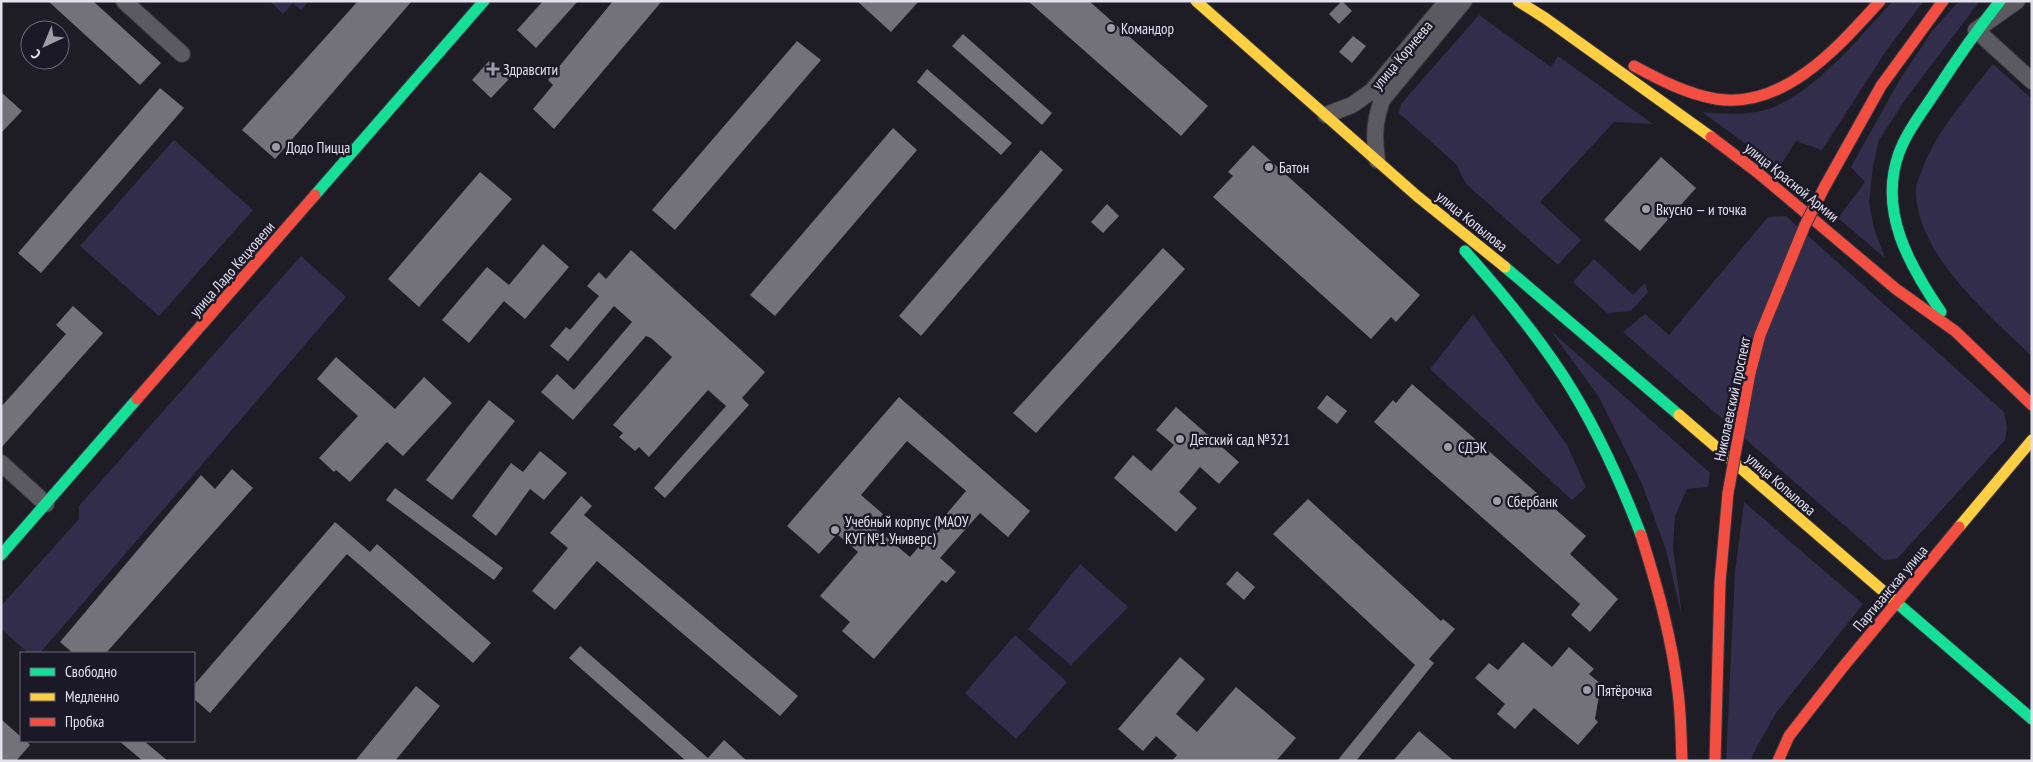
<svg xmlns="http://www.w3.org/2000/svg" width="2033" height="762" font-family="'PT Sans Narrow',sans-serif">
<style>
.green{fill:#332d4c}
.building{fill:#73727a;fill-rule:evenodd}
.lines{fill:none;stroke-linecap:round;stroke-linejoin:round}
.street-casing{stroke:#38363e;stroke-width:18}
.fast-casing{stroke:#38363e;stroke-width:13}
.slow-casing{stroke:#38363e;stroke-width:13}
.jam-casing{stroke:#38363e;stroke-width:13}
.street{stroke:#5b5a61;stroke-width:16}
.fast{stroke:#16e098;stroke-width:11}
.slow{stroke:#ffcf43;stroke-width:11}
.jam{stroke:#f24e42;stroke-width:11}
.jam-bridge-casing{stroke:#38363e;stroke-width:13;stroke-linecap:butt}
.jam-bridge{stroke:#f24e42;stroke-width:11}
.poi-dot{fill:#9e9ca7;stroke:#1b1928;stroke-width:2}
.labels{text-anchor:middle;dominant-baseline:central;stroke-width:5;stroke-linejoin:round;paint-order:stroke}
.poi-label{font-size:15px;fill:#e3e1ed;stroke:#1b1928;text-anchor:start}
.street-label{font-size:15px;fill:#e3e1ed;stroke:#1b1928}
</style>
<rect width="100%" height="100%" fill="#1e1c24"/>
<!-- green -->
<g class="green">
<polygon points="270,1 309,1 301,10 293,3 283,14"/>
<path d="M1893,1H1924L1888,48L1822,150L1796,141L1779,168L1702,112C1726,114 1751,116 1774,107C1819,88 1860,36 1893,1Z"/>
<polygon points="1959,1 1980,1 1907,97 1879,140 1873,166 1869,203 1874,228 1885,258 1838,218 1865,182 1851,167 1899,81 1932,31"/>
<polygon points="1479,15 1551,67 1558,56 1653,124 1614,122 1540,202 1581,240 1558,265 1466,184 1456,164 1399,113 1401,104"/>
<path d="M1993,64L2032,99V356C1989,315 1914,253 1916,188C1916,183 1920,176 1922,170C1937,130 1967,97 1993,64Z"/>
<polygon points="174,140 253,210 159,316 80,246"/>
<polygon points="1786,216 2004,412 2007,427 2005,440 1897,559 1884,560 1623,332 1645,314 1669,335 1768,217"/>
<polygon points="301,256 346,297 40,653 28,653 1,629 1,606 79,519 79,506"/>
<polygon points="1594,259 1633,295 1645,283 1648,292 1631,311 1607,313 1573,282"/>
<polygon points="1473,314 1567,445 1586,487 1572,500 1430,369"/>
<polygon points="1551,331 1710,473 1708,487 1687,489 1675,516 1673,547 1682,616 1666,550 1642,484 1599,397"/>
<polygon points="1744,502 1863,604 1776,713 1753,754 1751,761 1726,761 1735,572"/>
<polygon points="1080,564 1128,607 1071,665 1028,629"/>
<polygon points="1015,635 1067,682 1016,739 965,693"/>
</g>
<!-- building -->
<g class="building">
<polygon points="48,1 93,1 161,63 140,85"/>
<polygon points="358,1 412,1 275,159 242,130"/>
<polygon points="543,1 578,1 536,48 517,30"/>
<polygon points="613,1 662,1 554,129 533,109 553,85 548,80"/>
<polygon points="857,1 919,1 891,32"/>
<polygon points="1028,1 1089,1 1208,106 1181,136"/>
<polygon points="1342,1 1352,11 1339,24 1329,14"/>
<polygon points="963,34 1052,113 1042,125 952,46"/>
<polygon points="1353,36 1366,46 1352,63 1339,52"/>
<polygon points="797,41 821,60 675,230 652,210"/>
<polygon points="489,61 509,79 491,98 472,80"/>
<polygon points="927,69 1012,143 1001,155 917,82"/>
<polygon points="160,88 184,108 41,273 18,253"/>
<polygon points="1,92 22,111 1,133"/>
<polygon points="893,128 917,150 775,316 750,295"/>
<polygon points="1253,145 1420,295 1396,322 1391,317 1371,339 1213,197 1233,176 1228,172"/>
<polygon points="1041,150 1063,170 921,336 899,316"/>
<polygon points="1661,157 1696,188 1640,251 1604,220"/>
<polygon points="480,172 512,199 419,307 388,279"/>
<polygon points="1107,204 1119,216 1103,233 1091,222"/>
<polygon points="543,244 569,267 525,319 504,301 469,343 442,320 487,267 509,285"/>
<polygon points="1163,248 1185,269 1036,433 1013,413"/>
<polygon points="631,250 765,372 742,398 749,405 665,498 654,488 726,406 708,390 649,457 639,447 635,451 619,437 623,433 613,425 672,357 651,338 646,336 573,420 541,392 557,374 574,390 632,322 614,306 568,361 550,346 566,327 570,330 599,296 587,286 599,272 606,279"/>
<polygon points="73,306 103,333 1,448 1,407 66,334 56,325"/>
<polygon points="336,357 395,409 424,377 452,403 403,456 387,442 350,482 336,470 334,472 319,458 358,416 317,379"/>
<polygon points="1412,384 1586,536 1570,554 1618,599 1590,632 1571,615 1580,604 1374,422 1393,400 1396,403"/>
<polygon points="1327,395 1347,411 1337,424 1317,408"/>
<path d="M899,397L1030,511L1008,537L980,513L940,558L956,572L946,583L942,580L874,659L842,631L850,622L820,596L858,552L837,534L819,554L787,526ZM907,441L966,491L910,557L873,526L883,514L861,495Z"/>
<polygon points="489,400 515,421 452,500 426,480"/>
<polygon points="1176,407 1239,462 1219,484 1200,467 1179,492 1197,508 1176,532 1114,478 1133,455 1151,471 1174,445 1156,430"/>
<polygon points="540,451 567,473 544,500 530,489 496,536 472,516 511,463 523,472"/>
<polygon points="232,469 253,488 106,653 73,653 60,642 201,475 215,489"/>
<polygon points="395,488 503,568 494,580 386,500"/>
<polygon points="581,496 592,506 584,515 798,696 780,716 597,561 555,610 532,591 568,548 550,533"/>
<polygon points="1308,499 1441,621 1443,619 1455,629 1429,659 1434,663 1356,761 1337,761 1415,665 1273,534"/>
<polygon points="335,522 370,552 377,544 491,643 473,663 347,554 210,713 194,699 194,685"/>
<polygon points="1237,571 1255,587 1244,600 1226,584"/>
<polygon points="1523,642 1552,667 1569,647 1594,669 1589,674 1601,684 1595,719 1598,722 1578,745 1534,708 1515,729 1497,714 1505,704 1475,678 1489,663 1498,670"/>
<polygon points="580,646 708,758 724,740 747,761 686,761 569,658"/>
<polygon points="1180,657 1205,679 1176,714 1197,732 1236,687 1296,738 1276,761 1172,761 1177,755 1156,736 1143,751 1118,729"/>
<polygon points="416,686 440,706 395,761 355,761"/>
<polygon points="1,719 21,737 21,741 26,741 30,745 16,761 1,761"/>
<polygon points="1419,731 1454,761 1393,761"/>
<polygon points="119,741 144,741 168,761 143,761"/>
</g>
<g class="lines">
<defs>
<g id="street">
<polyline points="124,1 182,54"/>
<polyline points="2017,1 1976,30 2032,81"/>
<polyline points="1326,115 1352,105 1372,91 1447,1"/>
<path d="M1377,160C1374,136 1374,123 1382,100L1464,1"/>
<polyline points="1,463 46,504"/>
</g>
<g id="fast">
<polyline points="315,195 484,1"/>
<path d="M1465,251C1500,291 1535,332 1564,377C1596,427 1620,480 1641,535"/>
<polyline points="1505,267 1679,415"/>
<path d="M1941,312C1909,265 1878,211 1899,153C1907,131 1923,111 1936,91C1956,60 1977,30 2000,1"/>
<polyline points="1,555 137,399"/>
<polyline points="1897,603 2032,719"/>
</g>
<g id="slow">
<polyline points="1196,1 1417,196 1505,267"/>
<polyline points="1518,1 1545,18 1711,137"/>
<polyline points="1679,415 1897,603"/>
<polyline points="1959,527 2032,440"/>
</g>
<g id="jam">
<path d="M1634,66C1660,80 1687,94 1716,99C1784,110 1839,46 1880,1"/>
<polyline points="1711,137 1757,172 1896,289 1955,331 2032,405"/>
<polyline points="1825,186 1881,86 1943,1"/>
<polyline points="137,399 315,195"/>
<path d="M1641,535C1657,586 1672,638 1678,692C1681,715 1681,738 1682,761"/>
<polyline points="1715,761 1720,582 1728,493"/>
<polyline points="1778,761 1789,736 1843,667 1959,527"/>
</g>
</defs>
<!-- street casing -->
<use href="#street" class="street-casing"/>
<!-- fast casing -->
<use href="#fast" class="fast-casing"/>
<!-- slow casing -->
<use href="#slow" class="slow-casing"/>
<!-- jam casing -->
<use href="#jam" class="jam-casing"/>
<!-- street -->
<use href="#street" class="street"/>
<!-- fast -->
<use href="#fast" class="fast"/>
<!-- slow -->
<use href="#slow" class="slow"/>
<!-- jam -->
<use href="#jam" class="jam"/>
<defs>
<polyline id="jam-bridge" points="1728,493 1750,373 1760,335 1805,225 1825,186"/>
</defs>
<!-- jam-bridge casing -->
<use href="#jam-bridge" class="jam-bridge-casing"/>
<!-- jam-bridge -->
<use href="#jam-bridge" class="jam-bridge"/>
</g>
<!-- markers -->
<g class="poi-dot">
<circle cx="1111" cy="28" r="5"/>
<path d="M490.5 61.5h5v5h5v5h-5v5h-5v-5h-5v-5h5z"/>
<circle cx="276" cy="147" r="5"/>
<circle cx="1269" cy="167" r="5"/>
<circle cx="1646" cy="209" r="5"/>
<circle cx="1180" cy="439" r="5"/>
<circle cx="1448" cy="447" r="5"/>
<circle cx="1497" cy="501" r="5"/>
<circle cx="835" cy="530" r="5"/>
<circle cx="1587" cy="690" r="5"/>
</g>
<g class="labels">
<!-- poi labels -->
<g class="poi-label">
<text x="1121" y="28">Командор</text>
<text x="503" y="69">Здравсити</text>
<text x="286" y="147">Додо Пицца</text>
<text x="1279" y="167">Батон</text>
<text x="1656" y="209">Вкусно — и точка</text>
<text x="1190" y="439">Детский сад №321</text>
<text x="1458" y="447">СДЭК</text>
<text x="1507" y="501">Сбербанк</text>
<text x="845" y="521">Учебный корпус (МАОУ<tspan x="845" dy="17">КУГ №1 Универс)</tspan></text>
<text x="1597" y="690">Пятёрочка</text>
</g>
<!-- street labels -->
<g class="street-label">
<text transform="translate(1402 55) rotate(-50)">улица Корнеева</text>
<text transform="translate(1792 182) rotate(39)">улица Красной Армии</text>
<text transform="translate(1472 221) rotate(39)">улица Копылова</text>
<text transform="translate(232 269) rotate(-49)">улица Ладо Кецховели</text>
<text transform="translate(1732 399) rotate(-78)">Николаевский проспект</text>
<text transform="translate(1781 484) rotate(41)">улица Копылова</text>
<text transform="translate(1890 588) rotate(-50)">Партизанская улица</text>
</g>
</g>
<!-- border -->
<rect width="2033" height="762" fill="none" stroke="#e3e1ed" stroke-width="5"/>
<!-- legend -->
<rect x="20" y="652" width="175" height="90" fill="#1b1928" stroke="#6b6977"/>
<rect x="30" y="668" width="25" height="8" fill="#16e098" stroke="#6b6977"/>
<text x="65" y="677" font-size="15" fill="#e3e1ed">Свободно</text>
<rect x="30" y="693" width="25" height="8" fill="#ffcf43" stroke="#6b6977"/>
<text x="65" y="702" font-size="15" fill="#e3e1ed">Медленно</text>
<rect x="30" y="718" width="25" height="8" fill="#f24e42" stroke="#6b6977"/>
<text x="65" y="727" font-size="15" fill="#e3e1ed">Пробка</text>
<!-- north arrow -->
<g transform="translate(45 45) rotate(224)"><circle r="24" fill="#1b1928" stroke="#6b6977"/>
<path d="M0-4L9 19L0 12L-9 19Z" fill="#9e9ca7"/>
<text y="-8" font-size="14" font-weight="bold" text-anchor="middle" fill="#e3e1ed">С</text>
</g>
</svg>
